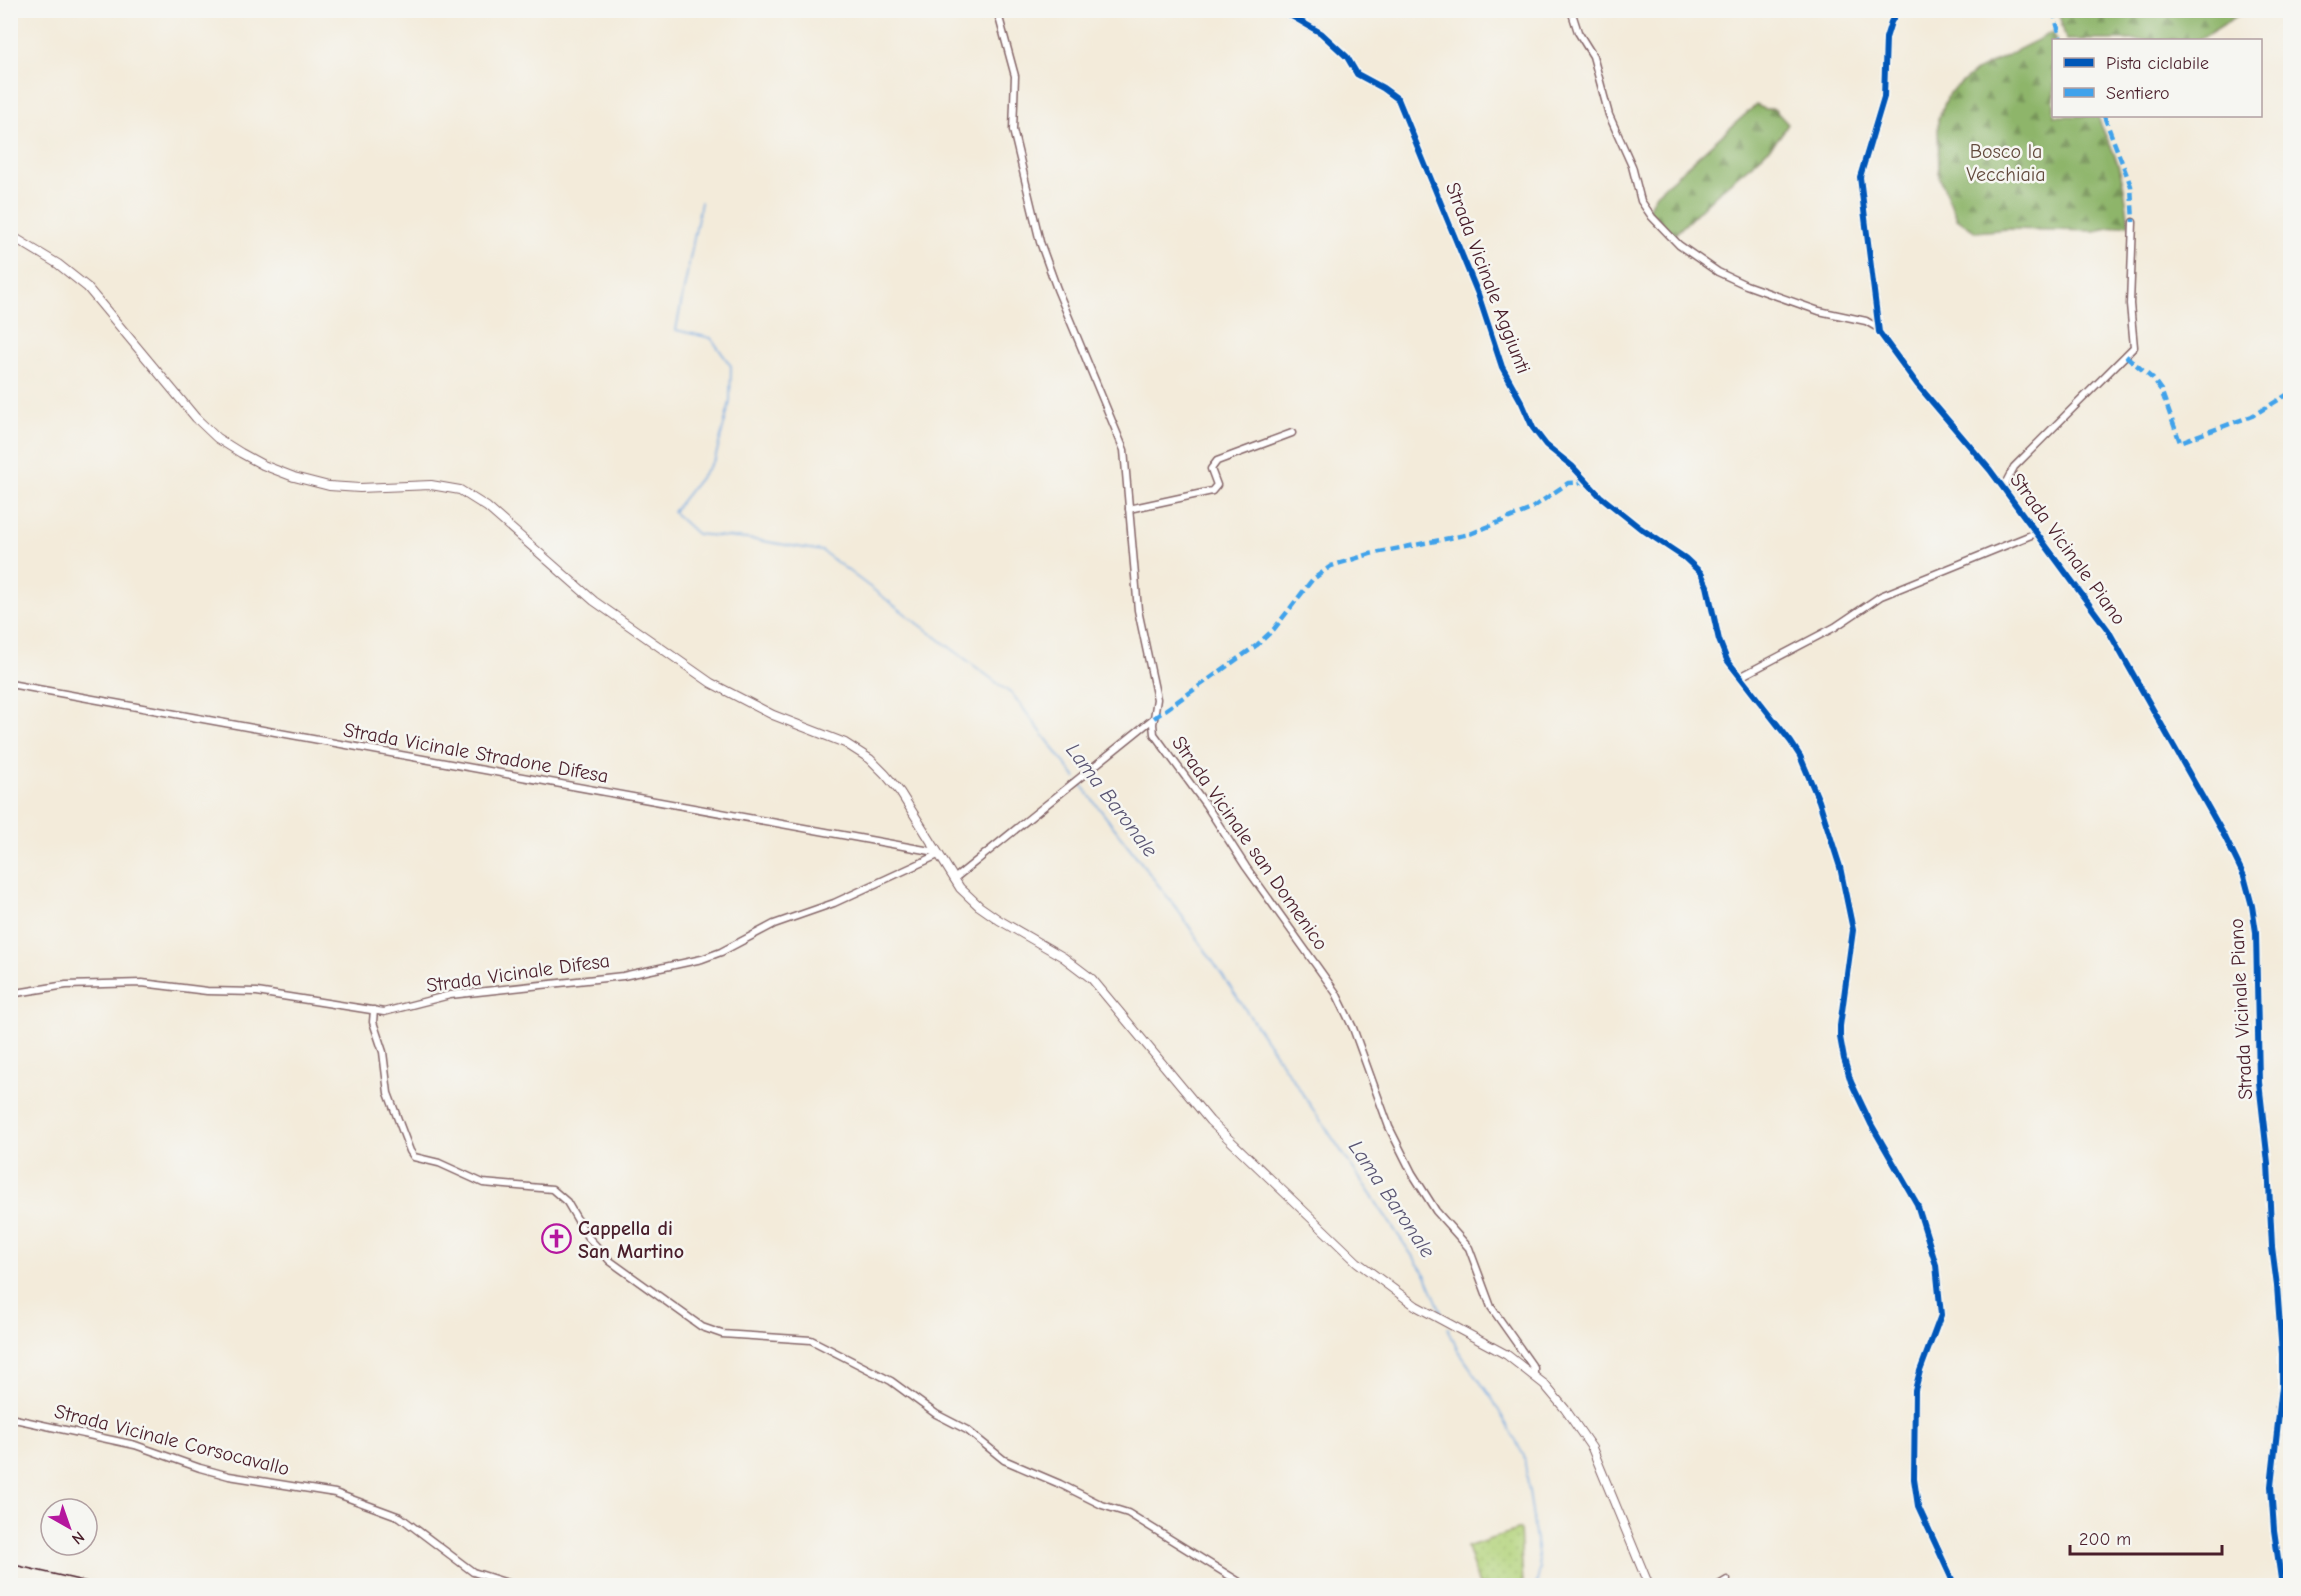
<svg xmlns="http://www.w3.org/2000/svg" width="2301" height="1596" font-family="'Comic Neue',sans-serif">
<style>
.grass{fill:url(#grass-dots);stroke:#7e7953;stroke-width:1.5}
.forest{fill:url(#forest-firs);stroke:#6c6a4b;stroke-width:1.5}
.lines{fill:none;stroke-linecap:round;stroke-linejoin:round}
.stream{stroke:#73a7e0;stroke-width:1.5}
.minor-casing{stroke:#856668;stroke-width:9}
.major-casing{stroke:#856668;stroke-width:10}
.minor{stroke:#fff;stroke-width:6}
.major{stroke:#fff;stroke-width:8}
.rail{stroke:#4a1f2b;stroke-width:1.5}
.quiet{stroke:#40a2eb;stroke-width:4.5;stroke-dasharray:9 4.5;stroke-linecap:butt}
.cycleway-casing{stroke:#f6f6f2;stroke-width:10}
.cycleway{stroke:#0057b8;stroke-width:6}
.labels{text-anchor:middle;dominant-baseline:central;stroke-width:5;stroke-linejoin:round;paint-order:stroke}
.park-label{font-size:20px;fill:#644c3f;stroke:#f6f6f2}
.street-label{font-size:20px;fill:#4a1f2b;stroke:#f6f6f2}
.poi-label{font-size:20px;font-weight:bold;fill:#4a1f2b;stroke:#f6f6f2;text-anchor:start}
.water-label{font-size:21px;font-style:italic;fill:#5a5573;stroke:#f6f6f2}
</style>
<defs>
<pattern id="grass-dots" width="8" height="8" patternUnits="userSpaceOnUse" patternTransform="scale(1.5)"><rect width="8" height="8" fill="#b3d37b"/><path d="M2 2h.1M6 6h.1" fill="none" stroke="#9bb56a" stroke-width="1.8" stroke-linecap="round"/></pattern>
<pattern id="forest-firs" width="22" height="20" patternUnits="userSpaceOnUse" patternTransform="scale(1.5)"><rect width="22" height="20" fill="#8eb56b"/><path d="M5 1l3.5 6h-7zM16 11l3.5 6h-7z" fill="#769358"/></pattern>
</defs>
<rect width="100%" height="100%" fill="#f6f6f2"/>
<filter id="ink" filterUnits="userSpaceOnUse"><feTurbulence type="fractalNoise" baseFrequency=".0167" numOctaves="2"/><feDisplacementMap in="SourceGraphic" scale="12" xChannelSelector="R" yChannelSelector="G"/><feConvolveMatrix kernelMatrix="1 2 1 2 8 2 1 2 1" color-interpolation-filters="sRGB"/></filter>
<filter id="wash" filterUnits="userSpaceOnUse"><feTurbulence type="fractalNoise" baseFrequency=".008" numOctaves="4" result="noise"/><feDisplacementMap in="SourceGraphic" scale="24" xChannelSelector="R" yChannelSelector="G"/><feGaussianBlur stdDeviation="1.35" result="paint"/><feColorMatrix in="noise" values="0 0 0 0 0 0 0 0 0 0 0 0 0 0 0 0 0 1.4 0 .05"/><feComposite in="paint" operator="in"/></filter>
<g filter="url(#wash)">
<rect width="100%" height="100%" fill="#f3ebda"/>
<!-- grass -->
<polygon class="grass" points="1520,1529 1523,1585 1479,1585 1467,1547"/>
<!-- forest -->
<g class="forest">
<polygon points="2058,11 2058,10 2245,11 2199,40 2066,40"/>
<path d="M2053,32L2056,40H2054V116H2098C2102,131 2111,144 2116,159C2124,180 2126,201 2129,224L2095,231L2008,229L1976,232L1957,219L1939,176L1938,120L1949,93L1976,71Z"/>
<path d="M1756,105L1765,109H1774L1788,124C1771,153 1745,168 1721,190C1704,205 1689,221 1673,236L1648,209L1656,194Z"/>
</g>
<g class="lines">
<!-- stream -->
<g class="stream">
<polyline points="701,202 676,330 711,338 731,366 730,402 715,459 673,512 697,534 756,540 822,551 1013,695 1076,778"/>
<polyline points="1079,782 1180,913 1426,1276 1444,1318"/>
<polyline points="1448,1328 1457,1349 1493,1400 1524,1456 1540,1569 1536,1586"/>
</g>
</g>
</g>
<g filter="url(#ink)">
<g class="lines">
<defs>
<g id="minor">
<polyline points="997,10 1015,76 1013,130 1040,242 1057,289 1124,450 1138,610 1157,699 1153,724 1154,734 1206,805 1246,867 1336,993 1353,1028 1389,1127 1412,1173 1436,1211 1469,1248 1491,1307 1534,1368 1534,1374"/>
<polyline points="1281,10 1321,33 1347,57 1357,74 1383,88 1398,99 1478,294 1502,367 1522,403 1533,428 1546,445 1572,466 1600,496 1640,528 1685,558 1701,573 1707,586 1719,640 1727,660 1791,742 1800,756 1819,801 1840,867 1853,930 1840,1026 1840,1037 1844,1059 1851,1082 1871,1124 1917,1204 1936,1265 1941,1315 1920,1371 1915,1390 1914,1479 1918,1506 1955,1586"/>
<polyline points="1571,10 1578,32 1593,56 1609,115 1632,166 1641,201 1652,217 1679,245 1718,272 1746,285 1819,311 1866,321 1878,328"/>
<polyline points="1898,10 1891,22 1886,38 1884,97 1860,177 1879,332 1917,384 1990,470 2108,630 2225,837 2244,876 2252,906 2256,932 2259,1082 2268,1163 2272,1247 2277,1286 2282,1354 2282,1386 2271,1486 2274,1530 2282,1586"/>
<polyline points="2003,488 2014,467 2134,347 2130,304 2133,222"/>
<polyline points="1129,509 1212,491 1217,485 1211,469 1217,461 1292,433"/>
<polyline points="1740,677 1835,627 1881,596 2036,533"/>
<polyline points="10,684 936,852"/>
<polyline points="954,879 1154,718"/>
<polyline points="10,994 66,985 142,983 207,991 257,992 384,1012 450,995 623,976 702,959 721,952 774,924 834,903 938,855"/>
<polyline points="374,1010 373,1022 383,1052 388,1093 410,1151 414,1157 439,1163 483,1183 552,1189 567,1202 587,1236 610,1261 702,1327 722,1334 811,1340 891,1381 936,1414 967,1430 1004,1460 1060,1484 1102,1505 1128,1513 1246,1586"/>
<polyline points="2279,1407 2290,1425"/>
<polyline points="10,1418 135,1445 200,1468 229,1476 335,1493 400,1517 473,1572 517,1586"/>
<polyline points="1717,1586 1727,1580"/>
</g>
<polyline id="major" points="10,235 58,264 87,287 196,418 217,438 241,453 263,465 294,477 329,486 360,488 431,485 460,490 487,507 594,601 711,683 773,715 845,743 870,759 885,774 900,792 960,888 979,906 999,920 1063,957 1092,979 1210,1121 1357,1262 1416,1306 1507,1355 1544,1384 1565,1409 1592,1448 1649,1586"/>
</defs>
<!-- minor casing -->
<use href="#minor" class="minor-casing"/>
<!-- major casing -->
<use href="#major" class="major-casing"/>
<!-- minor -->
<use href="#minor" class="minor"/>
<!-- major -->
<use href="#major" class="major"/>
<!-- rail -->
<polyline class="rail" points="10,1564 105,1586"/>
<!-- quiet -->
<g class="quiet">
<polyline points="2053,10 2061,40"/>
<polyline points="2104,116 2131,186 2133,222"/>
<polyline points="2126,356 2153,379 2161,390 2180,442 2252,416 2290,393"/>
<polyline points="1154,718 1257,645 1274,629 1312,580 1331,566 1370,554 1470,534 1529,510 1568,483 1586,482"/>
</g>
<defs>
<g id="cycleway">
<polyline points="1281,10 1321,33 1347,57 1357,74 1383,88 1398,99 1478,294 1502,367 1522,403 1533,428 1546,445 1572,466 1600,496 1640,528 1685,558 1701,573 1707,586 1719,640 1727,660 1791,742 1800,756 1819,801 1840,867 1853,930 1840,1026 1840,1037 1844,1059 1851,1082 1871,1124 1917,1204 1936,1265 1941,1315 1920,1371 1915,1390 1914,1479 1918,1506 1955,1586"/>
<polyline points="1898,10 1891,22 1886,38 1884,97 1860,177 1879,332 1917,384 1990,470 2108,630 2225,837 2244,876 2252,906 2256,932 2259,1082 2268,1163 2272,1247 2277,1286 2282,1354 2282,1386 2271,1486 2274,1530 2282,1586"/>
</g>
</defs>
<!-- cycleway casing -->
<use href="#cycleway" class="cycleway-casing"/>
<!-- cycleway -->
<use href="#cycleway" class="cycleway"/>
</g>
</g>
<!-- icons -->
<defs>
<symbol id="church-ring" viewBox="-11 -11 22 22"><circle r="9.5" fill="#f6f6f2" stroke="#b5179e" stroke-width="1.5"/><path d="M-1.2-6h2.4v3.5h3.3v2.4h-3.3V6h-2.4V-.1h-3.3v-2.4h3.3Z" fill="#b5179e"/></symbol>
</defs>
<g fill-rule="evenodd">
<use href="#church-ring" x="540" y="1222" width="33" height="33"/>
</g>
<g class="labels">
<!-- park labels -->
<g class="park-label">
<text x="2006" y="151">Bosco la<tspan x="2006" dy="23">Vecchiaia</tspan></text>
</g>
<!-- street labels -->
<g class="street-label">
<text transform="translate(1488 278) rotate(69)">Strada Vicinale Aggiunti</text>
<text transform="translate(2068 549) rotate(54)">Strada Vicinale Piano</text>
<text transform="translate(476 753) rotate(10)">Strada Vicinale Stradone Difesa</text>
<text transform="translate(1250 843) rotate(55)">Strada Vicinale san Domenico</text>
<text transform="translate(518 973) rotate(-8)">Strada Vicinale Difesa</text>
<text transform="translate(2241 1009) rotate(-93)">Strada Vicinale Piano</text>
<text transform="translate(172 1440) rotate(14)">Strada Vicinale Corsocavallo</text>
</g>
<!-- poi labels -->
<g class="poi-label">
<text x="578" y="1228">Cappella di<tspan x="578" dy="23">San Martino</tspan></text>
</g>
<!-- water labels -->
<g class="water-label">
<text transform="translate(1112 800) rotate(53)">Lama Baronale</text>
<text transform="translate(1392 1199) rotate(56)">Lama Baronale</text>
</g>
</g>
<!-- margin -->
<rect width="2301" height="1596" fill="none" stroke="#f6f6f2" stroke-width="36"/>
<!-- legend -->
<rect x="2052" y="39" width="210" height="78" fill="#f6f6f2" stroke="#b1a0a2" stroke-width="1.5"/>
<rect x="2064" y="58" width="30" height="9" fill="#0057b8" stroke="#b1a0a2" stroke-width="1.5"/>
<text x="2106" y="69" font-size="18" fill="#4a1f2b">Pista ciclabile</text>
<rect x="2064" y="88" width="30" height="9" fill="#40a2eb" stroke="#b1a0a2" stroke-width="1.5"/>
<text x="2106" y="99" font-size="18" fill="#4a1f2b">Sentiero</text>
<!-- north arrow -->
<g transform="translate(69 1527) rotate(140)"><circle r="28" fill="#f6f6f2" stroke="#b1a0a2" stroke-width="1.5"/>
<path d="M0-4.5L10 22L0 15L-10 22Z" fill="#b5179e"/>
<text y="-9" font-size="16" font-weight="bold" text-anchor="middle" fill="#4a1f2b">N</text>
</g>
<!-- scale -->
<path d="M2070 1545v9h152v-9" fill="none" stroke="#4a1f2b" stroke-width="3"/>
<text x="2079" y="1545" font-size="18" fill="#4a1f2b" stroke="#f6f6f2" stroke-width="4.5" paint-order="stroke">200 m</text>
</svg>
